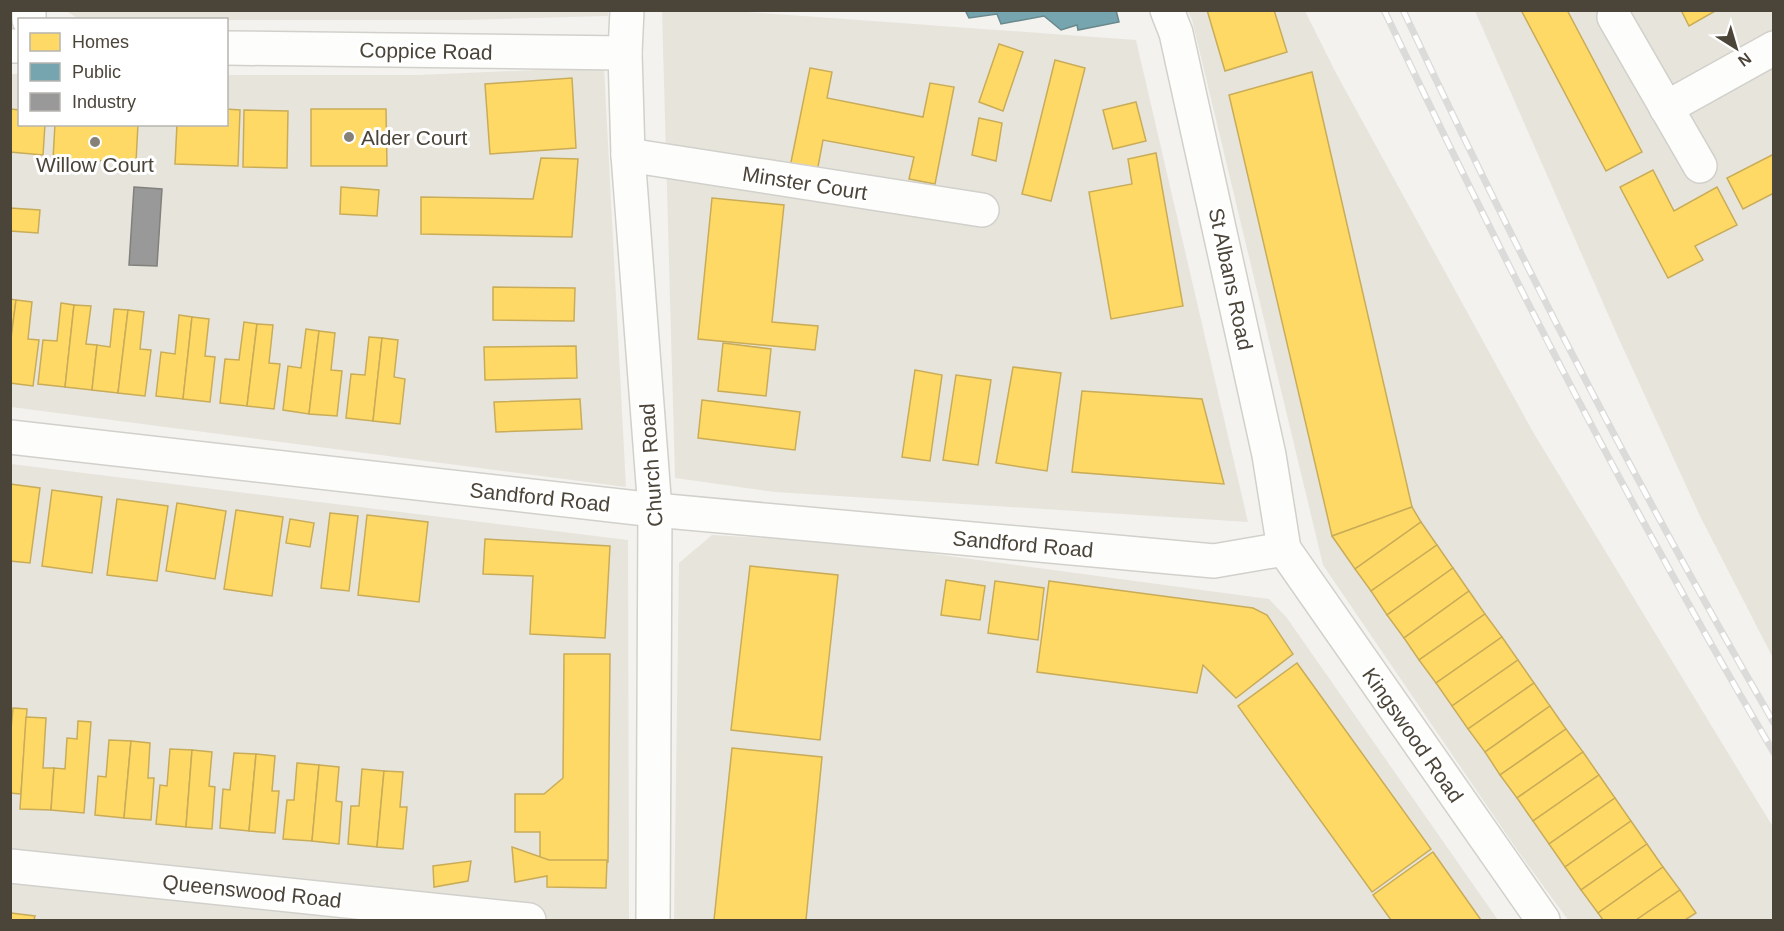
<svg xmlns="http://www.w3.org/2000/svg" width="1784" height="931" font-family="Helvetica,sans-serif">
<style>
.residential{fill:#e7e4dc}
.homes{fill:#ffd966;stroke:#c9ac58;stroke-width:1.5}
.public{fill:#76a5af;stroke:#69888c;stroke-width:1.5}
.industry{fill:#999;stroke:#82807c;stroke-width:1.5}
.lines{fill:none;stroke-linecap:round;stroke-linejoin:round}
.minor-casing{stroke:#d2d0cb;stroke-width:36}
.minor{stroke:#fdfdfc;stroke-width:33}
.rail-casing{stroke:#dbdbda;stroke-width:7}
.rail{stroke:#fff;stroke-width:4.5;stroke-dasharray:14;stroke-linecap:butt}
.poi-dot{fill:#868178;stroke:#fff;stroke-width:2}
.labels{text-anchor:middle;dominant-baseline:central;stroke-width:6;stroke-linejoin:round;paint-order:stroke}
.street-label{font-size:21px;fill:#4b4439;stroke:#fff}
.poi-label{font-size:21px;fill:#4b4439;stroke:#fff;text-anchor:start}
</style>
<rect width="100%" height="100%" fill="#f4f2ee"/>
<!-- residential -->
<g class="residential">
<polygon points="66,11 608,11 608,16 463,20 227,20 79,19"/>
<polygon points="662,11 733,11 1136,40 1248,522 775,492 675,478"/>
<polygon points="1188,11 1305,11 1336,73 1533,432 1773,827 1773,920 1568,920 1515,847 1323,565 1192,20"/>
<polygon points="1475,11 1773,11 1773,658 1700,516 1618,337"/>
<polygon points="604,67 626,487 11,407 10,74 19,74 20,124 226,124 227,75 418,75"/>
<polygon points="11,464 628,540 629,920 11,920"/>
<polygon points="712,535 852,543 1269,599 1287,618 1498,920 674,920 679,563"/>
</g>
<!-- homes -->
<g class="homes">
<polygon points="1207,10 1274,10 1287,52 1225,71"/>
<polygon points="1521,10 1567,10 1642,152 1606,171"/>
<polygon points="1681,10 1717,10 1689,26"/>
<polygon points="999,44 1023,52 1003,111 979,102"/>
<polygon points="1055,60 1085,68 1051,201 1022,194"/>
<polygon points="810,68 832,72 827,98 923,117 930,83 954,87 935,184 909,179 914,157 823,140 817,172 790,167"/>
<polygon points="1312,72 1412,507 1332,536 1229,95"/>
<polygon points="572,78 576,148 490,154 485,84"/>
<polygon points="1136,102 1146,141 1113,149 1103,110"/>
<polygon points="10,109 20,110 20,124 45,124 43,155 10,152"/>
<polygon points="226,109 240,110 238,166 175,164 177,124 226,124"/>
<polygon points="311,109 386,109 387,166 311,166"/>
<polygon points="244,110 288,111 287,168 243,167"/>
<polygon points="979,118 1002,123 996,161 972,155"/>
<polygon points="55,124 138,124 136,162 53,159"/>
<polygon points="1156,153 1183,306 1111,319 1089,192 1132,184 1128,159"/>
<polygon points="1774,154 1774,193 1743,209 1727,178"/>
<polygon points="541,158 578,159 572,237 421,234 421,197 533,199"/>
<polygon points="1653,170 1674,211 1717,187 1737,225 1695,246 1703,260 1668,278 1620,187"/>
<polygon points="341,187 379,190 377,216 340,214"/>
<polygon points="712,198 784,205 772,322 818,326 815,350 698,339"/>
<polygon points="10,208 40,210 38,233 10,231"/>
<polygon points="493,287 575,288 574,321 493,320"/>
<polygon points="10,299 16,300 10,346"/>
<polygon points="16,300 32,302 28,339 39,340 33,386 10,383 10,346"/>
<polygon points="61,303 74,305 65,387 38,384 43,340 57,341"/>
<polygon points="74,305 91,306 86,344 97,345 92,390 65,387"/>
<polygon points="114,309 128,310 118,393 92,390 97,345 110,347"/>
<polygon points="128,310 144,312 140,349 151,350 145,396 118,393"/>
<polygon points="179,315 192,317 183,399 156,396 161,352 175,354"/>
<polygon points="192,317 209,319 205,356 215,357 210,402 183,399"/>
<polygon points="244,322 257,324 247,406 220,403 225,359 239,360"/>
<polygon points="257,324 273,325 269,363 280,364 274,409 247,406"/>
<polygon points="306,329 319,331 309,414 283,410 288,366 301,368"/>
<polygon points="319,331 335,333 331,370 342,371 337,416 309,414"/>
<polygon points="369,337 382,338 373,421 346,418 351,374 365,375"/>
<polygon points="382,338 398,340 394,377 405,379 400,424 373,421"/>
<polygon points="723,343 771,349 766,396 718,391"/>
<polygon points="576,346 577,378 485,380 484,347"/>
<polygon points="1013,367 1061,373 1047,471 996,463"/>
<polygon points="915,370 942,375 930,461 902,457"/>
<polygon points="956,375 991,380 978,465 943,460"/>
<polygon points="1082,391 1202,399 1224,484 1072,472"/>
<polygon points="580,399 582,429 496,432 494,402"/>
<polygon points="702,400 800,412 795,450 698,438"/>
<polygon points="10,484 40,488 30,563 10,561"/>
<polygon points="52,490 102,497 92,573 42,566"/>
<polygon points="117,499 168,506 157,581 107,575"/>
<polygon points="177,503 226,511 215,579 166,571"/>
<polygon points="1412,507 1421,522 1355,569 1332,536"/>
<polygon points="236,510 283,517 272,596 224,589"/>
<polygon points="330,513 358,516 349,591 321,588"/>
<polygon points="367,515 428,522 419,602 358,595"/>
<polygon points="290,519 314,523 310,547 286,543"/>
<polygon points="1421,522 1437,545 1371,591 1355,569"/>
<polygon points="485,539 610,546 605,638 530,634 533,576 483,574"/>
<polygon points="1437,545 1453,568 1387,615 1371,591"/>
<polygon points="750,566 838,575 820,740 731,730"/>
<polygon points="1453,568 1469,591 1404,638 1387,615"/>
<polygon points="946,580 985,586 980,620 941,615"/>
<polygon points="995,581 1044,588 1038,640 988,633"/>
<polygon points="1049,581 1253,608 1267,615 1293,654 1236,698 1203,665 1197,693 1037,672"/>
<polygon points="1469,591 1485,614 1419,660 1404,638"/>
<polygon points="1485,614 1502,637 1436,683 1419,660"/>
<polygon points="1502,637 1518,660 1452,706 1436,683"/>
<polygon points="564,654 610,654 608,862 540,861 540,832 515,832 515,794 544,794 563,778"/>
<polygon points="1518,660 1534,683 1468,729 1452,706"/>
<polygon points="1297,663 1431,849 1372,892 1238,706"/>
<polygon points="1534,683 1550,706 1485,752 1468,729"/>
<polygon points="1550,706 1566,729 1500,775 1485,752"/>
<polygon points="13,708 27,709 21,794 10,793 10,740"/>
<polygon points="26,717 46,718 43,768 54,768 51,810 20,809"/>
<polygon points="78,721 91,722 84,813 51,810 54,768 65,769 67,738 77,739"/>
<polygon points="1566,729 1583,752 1517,798 1500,775"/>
<polygon points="109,740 131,741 124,818 95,815 98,776 106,777"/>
<polygon points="131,741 150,743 148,778 154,778 151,820 124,818"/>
<polygon points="732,748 822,757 806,920 714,920"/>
<polygon points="170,749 192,750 186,827 156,824 160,785 167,786"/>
<polygon points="192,750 212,752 209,786 215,787 212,829 186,827"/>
<polygon points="1583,752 1599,775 1533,821 1517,798"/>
<polygon points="234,753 256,754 249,831 220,828 223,789 230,790"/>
<polygon points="256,754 275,756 272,791 279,791 275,833 249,831"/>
<polygon points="297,763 319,765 312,841 283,839 287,800 294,800"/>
<polygon points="319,765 339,767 336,801 342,802 339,844 312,841"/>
<polygon points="362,769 384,771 377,847 348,844 351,806 359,806"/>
<polygon points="384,771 403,772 400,807 407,807 403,849 377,847"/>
<polygon points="1599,775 1615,798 1549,844 1533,821"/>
<polygon points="1615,798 1631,821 1565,867 1549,844"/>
<polygon points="1631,821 1647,844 1581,890 1565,867"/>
<polygon points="1647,844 1663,867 1598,913 1581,890"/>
<polygon points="512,847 549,860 607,860 606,888 547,887 547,876 515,882"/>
<polygon points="1433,852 1481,920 1391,920 1373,895"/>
<polygon points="471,861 468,881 434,887 433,866"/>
<polygon points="1663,867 1680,890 1636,920 1603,920 1598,913"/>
<polygon points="1680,890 1696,913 1685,920 1636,920"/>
<polygon points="11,913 35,916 34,920 10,920"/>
</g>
<!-- public -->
<polygon class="public" points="965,10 1116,10 1119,22 1078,30 1077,25 1061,30 1044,16 1001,24 997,14 969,18"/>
<!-- industry -->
<polygon class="industry" points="134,187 162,189 157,266 129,265"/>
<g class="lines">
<defs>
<g id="minor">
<polyline points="29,10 29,20"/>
<polyline points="627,10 625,53 628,155 655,510 653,920"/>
<polyline points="1167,10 1176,33 1269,455 1284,549 1543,920"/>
<polyline points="1614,17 1700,166"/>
<polyline points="10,46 20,46"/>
<polyline points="226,48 625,53"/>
<polyline points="1666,108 1774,48"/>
<polyline points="628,155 982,210"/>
<polyline points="10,437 655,510 1214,561 1284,549"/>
<polyline points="10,866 529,920"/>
</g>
</defs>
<!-- minor casing -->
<use href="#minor" class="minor-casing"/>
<!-- minor -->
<use href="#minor" class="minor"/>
<defs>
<g id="rail">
<path d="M1384,10C1504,263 1632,512 1774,753"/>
<path d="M1403,10C1517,253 1639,491 1774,723"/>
</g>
</defs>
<!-- rail casing -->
<use href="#rail" class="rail-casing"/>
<!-- rail -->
<use href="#rail" class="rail"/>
</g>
<!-- markers -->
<g class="poi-dot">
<circle cx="349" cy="137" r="6"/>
<circle cx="95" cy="142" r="6"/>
</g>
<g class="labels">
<!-- street labels -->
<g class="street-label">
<text transform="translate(426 51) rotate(1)">Coppice Road</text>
<text transform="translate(805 183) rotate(9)">Minster Court</text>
<text transform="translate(1231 279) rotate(78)">St Albans Road</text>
<text transform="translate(651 465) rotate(-94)">Church Road</text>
<text transform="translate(540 497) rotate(6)">Sandford Road</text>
<text transform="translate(1023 544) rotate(5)">Sandford Road</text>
<text transform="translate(1413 735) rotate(55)">Kingswood Road</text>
<text transform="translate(252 891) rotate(6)">Queenswood Road</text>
</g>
<!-- poi labels -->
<g class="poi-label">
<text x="361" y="137">Alder Court</text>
<text x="95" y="164" text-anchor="middle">Willow Court</text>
</g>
</g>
<!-- border -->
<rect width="1784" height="931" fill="none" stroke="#4b4439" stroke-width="24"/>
<!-- legend -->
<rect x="18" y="18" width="210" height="108" fill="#ffffff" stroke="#b7b4b0" stroke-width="1.5"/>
<rect x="30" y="33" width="30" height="18" fill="#ffd966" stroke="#b7b4b0" stroke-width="1.5"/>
<text x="72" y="48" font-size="18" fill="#4b4439">Homes</text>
<rect x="30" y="63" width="30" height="18" fill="#76a5af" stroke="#b7b4b0" stroke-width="1.5"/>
<text x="72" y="78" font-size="18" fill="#4b4439">Public</text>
<rect x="30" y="93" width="30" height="18" fill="#999999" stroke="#b7b4b0" stroke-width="1.5"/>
<text x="72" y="108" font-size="18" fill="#4b4439">Industry</text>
<!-- north arrow -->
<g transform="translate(1736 48) rotate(143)" stroke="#ffffff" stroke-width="4.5" paint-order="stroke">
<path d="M0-4.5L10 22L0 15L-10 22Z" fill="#4b4439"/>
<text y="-9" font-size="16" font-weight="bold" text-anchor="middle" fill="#4b4439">N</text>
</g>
</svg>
